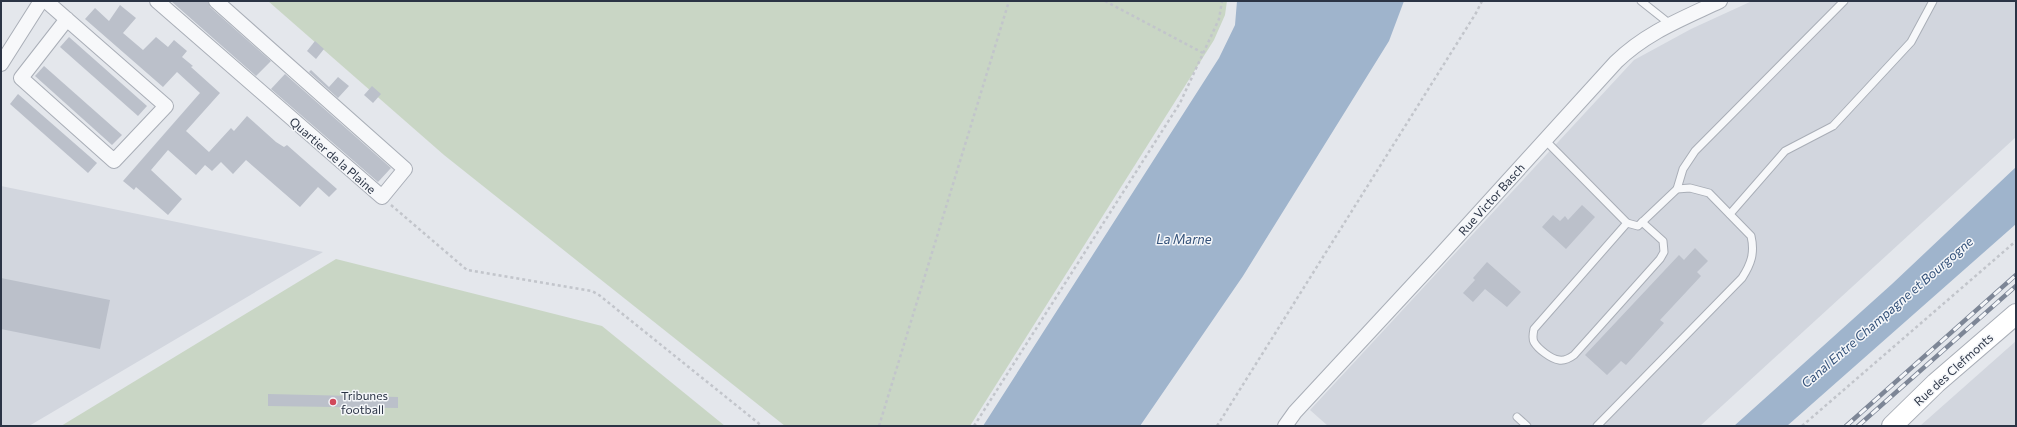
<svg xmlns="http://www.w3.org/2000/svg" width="2017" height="427" font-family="Commissioner,sans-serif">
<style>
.built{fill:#d2d6de}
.green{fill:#c9d6c5}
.water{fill:#9fb4cc}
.building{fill:#bbc0ca}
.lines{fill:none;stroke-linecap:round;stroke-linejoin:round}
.lane-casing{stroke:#a9aeb7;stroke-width:9}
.street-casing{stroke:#a9aeb7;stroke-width:16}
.secondary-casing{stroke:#a9aeb7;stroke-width:22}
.path{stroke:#c2c5cb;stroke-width:2.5;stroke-dasharray:3 3;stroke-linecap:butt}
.lane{stroke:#f7f8fa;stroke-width:7}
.street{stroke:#f7f8fa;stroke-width:14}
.secondary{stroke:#fff;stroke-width:20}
.rail-casing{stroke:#7d8696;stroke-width:4.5}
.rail{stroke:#f4f6f9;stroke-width:3;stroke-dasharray:9;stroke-linecap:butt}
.poi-dot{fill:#d1495b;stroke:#f4f6f9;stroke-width:1.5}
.labels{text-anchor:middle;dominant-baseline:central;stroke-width:3;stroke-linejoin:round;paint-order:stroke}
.street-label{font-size:12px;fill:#2b3445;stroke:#f4f6f9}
.poi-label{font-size:12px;fill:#2b3445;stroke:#f4f6f9;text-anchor:start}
.water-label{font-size:13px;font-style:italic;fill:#34527a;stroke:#f4f6f9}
</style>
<rect width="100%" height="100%" fill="#e4e7ec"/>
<!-- built -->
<g class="built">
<polygon points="1752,1 2016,1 2016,137 1700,426 1328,426 1310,410 1634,60 1691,29"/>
<polygon points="1,186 323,252 29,426 1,426"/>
<polygon points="2016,341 2016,426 1920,426"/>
</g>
<!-- green -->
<g class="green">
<polygon points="268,1 1227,1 1225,15 1214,40 970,426 785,426 444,155"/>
<polygon points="336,259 602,326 725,426 61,426"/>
</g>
<!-- water -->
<g class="water">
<polygon points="1237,1 1404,1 1389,41 1243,276 1140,426 983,426 1219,58 1235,25"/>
<polygon points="2016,167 2016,224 1787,426 1734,426 1892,284"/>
</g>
<!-- building -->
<g class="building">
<polygon points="171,1 208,1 210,7 271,61 256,76"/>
<polygon points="120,5 136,18 123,33 143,50 156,37 168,47 174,40 187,51 182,57 193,66 191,67 220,93 186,131 209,152 231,128 234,131 247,116 276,142 284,147 287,145 337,189 329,197 318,187 300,207 246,160 233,174 221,162 212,171 205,165 196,175 168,150 151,170 182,199 168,215 136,187 134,190 123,181 200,93 177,72 163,87 85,19 95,8 109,21"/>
<polygon points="69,37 147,106 138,116 60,47"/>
<polygon points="315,41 324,49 316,59 307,51"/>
<polygon points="44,66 122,135 112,145 35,76"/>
<polygon points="311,70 329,87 338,77 349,86 338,98 309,72"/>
<polygon points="285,74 391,168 378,182 271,89"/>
<polygon points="372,86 381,94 373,103 364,95"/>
<polygon points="18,94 97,163 88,173 10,104"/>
<polygon points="1582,205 1595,217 1566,249 1542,227 1553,215 1560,221 1565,216 1568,220"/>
<polygon points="1695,248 1708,261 1697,272 1701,276 1660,320 1664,323 1626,365 1621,361 1607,375 1585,355 1679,255 1684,260"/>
<polygon points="1487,262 1521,292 1507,307 1485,289 1473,302 1463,293 1475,280 1473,278"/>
<polygon points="1,278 110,300 100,349 1,329"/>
<polygon points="268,394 398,397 398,408 268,406"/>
</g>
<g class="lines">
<defs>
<g id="lane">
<polyline points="1641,1 1670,24"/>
<path d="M1545,140L1627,223L1638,226L1677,189L1690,188L1709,193L1751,236C1755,253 1751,264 1742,278L1597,426"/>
<polyline points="1677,189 1683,169 1695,151 1844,1"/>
<polyline points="1730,214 1785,151 1833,126 1911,42 1933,1"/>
<path d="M1627,223L1534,329C1533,334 1532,338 1534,342C1538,349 1551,359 1559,360C1565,361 1570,358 1574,355L1660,259L1664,252L1663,241L1642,222"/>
<polyline points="1517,417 1527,426"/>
</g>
<g id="street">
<polyline points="46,1 166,106 114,161 21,78 67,19"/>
<polyline points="157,1 382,197 405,169 216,1"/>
<polyline points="1,64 41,1"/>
<path d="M1285,426L1295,412L1436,260L1616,62C1647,32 1682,19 1720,1"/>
</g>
<polyline id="secondary" points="1892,426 1936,383 2016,314"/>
</defs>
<!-- lane casing -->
<use href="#lane" class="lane-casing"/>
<!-- street casing -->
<use href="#street" class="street-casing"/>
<!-- secondary casing -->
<use href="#secondary" class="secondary-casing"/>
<!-- path -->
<g class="path">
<polyline points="1105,1 1203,53"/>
<polyline points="391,205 467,270 592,291 599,295 762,426"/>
<polyline points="879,426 1009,1"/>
<polyline points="974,426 1180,103 1219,19 1222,1"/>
<polyline points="1217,426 1476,13 1482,1"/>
<polyline points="1802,426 2016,241"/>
</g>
<!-- lane -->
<use href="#lane" class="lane"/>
<!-- street -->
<use href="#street" class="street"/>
<!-- secondary -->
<use href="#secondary" class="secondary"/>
<defs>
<g id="rail">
<polyline points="1846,426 2016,275"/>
<polyline points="1858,426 2016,286"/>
</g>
</defs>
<!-- rail casing -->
<use href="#rail" class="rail-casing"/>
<!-- rail -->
<use href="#rail" class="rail"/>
</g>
<!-- markers -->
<circle class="poi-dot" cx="333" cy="402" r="4"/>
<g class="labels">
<!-- street labels -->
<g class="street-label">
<text transform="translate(333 155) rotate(41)">Quartier de la Plaine</text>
<text transform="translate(1491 199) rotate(-48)">Rue Victor Basch</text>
<text transform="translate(1953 369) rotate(-42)">Rue des Clefmonts</text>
</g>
<!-- poi labels -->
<g class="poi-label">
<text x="341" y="395">Tribunes<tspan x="341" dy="14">football</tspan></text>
</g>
<!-- water labels -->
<g class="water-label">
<text x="1184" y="239">La Marne</text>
<text transform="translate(1887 312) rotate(-41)">Canal Entre Champagne et Bourgogne</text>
</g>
</g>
<!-- border -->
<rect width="2017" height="427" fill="none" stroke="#2b3445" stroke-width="4"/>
</svg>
